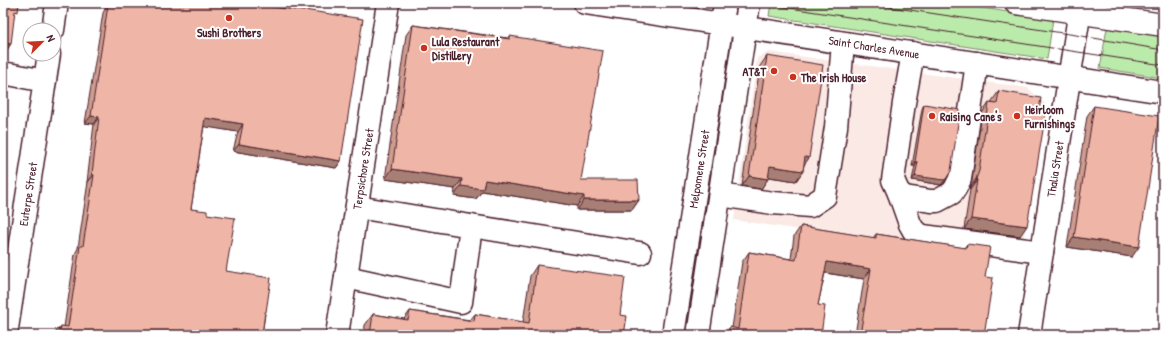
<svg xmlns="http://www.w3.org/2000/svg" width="1166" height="338" font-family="'Patrick Hand',sans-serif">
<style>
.built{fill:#fae9e5}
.green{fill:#bbebaa;stroke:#82856a}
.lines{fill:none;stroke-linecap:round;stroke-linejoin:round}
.minor-casing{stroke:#4a1f2b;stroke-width:25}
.major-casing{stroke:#4a1f2b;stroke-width:25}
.minor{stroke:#fff;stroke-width:22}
.major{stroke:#fff;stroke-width:22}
.tram{stroke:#4a1f2b;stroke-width:1}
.wall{fill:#ce9d90;stroke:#4a1f2b}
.shaded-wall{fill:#a77f75;stroke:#4a1f2b}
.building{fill:#efb6a7;stroke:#4a1f2b}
.poi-dot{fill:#c8321e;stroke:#fff;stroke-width:1.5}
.labels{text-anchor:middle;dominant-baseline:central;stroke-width:4;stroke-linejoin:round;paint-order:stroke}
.poi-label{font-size:12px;font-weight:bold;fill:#4a1f2b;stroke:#fff;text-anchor:start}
.street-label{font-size:12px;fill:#4a1f2b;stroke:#fff}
</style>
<rect width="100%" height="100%" fill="#fff"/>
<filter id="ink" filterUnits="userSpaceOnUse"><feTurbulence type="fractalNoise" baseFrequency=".025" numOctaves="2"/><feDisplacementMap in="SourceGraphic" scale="8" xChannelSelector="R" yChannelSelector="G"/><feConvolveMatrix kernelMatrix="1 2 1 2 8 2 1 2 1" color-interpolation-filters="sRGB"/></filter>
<g filter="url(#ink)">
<!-- built -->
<polygon class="built" points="769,52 1028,88 1045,104 1020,262 734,220 757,58"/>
<!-- green -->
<g class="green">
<polygon points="771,3 951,3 1053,19 1047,59 769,16"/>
<polygon points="1107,28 1163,36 1163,78 1100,68"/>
</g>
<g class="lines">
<defs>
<g id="minor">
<polyline points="53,30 57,3"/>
<polyline points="913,53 904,103 893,180 899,193 905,197 931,201 937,201 952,193 956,187 960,179 977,63"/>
<polyline points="3,73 45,81"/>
<polyline points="899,193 910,224 914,231 923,236 1042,252"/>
<polyline points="720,195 773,203 810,206 825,196 836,127 843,43"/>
<polyline points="471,226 640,253"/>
<polyline points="346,277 461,302 471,226 357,207"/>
<polyline points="6,335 49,54"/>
<polyline points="337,335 388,3"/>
<polyline points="673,335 725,3"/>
<polyline points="698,335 749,3"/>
<polyline points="1029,335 1081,3"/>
</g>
<g id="major">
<polyline points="585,3 1163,92"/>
<polyline points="1016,3 1163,25"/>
</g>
</defs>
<!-- minor casing -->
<use href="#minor" class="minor-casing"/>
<!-- major casing -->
<use href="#major" class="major-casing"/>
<!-- minor -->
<use href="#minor" class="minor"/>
<!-- major -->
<use href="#major" class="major"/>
<!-- tram -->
<g class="tram">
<polyline points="757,3 1163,65"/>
<polyline points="863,3 1076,35 1163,50"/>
</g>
</g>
<!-- wall -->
<g class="wall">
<polygon points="106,3 242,3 303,11 304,10 341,161 336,168 233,151 238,132 204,126 191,209 207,214 226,271 265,314 262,335 55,335 55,333 61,326 64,327 75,254 78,248 88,182 87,182 94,124 85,123 103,13 105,9"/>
<polygon points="413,25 508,38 510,36 581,180 639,200 632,210 577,210 577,206 482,191 476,199 454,196 455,189 385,179 406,35"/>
<polygon points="767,56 804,164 803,171 796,181 769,177 761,189 742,186 760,66"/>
<polygon points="999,91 1020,236 964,229 970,190 969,189 972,181 982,113 989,103 991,104 992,101"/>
<polygon points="924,104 943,183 941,185 912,180 915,166 912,166 922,109"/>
<polygon points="1094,106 1132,257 1067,247 1087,116"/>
<polygon points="801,226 873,238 876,234 964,248 967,244 985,277 984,335 855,335 864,279 825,273 818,305 821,335 724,335 730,327 732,328 742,262 749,252 791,259 794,236"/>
<polygon points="537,265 620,315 624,335 364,335 365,325 373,314 404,319 410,311 470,320 475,314 523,322 530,276"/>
</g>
<!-- shaded-wall -->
<g class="shaded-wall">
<polygon points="3,43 11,44 4,54 3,54"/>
<polygon points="91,116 99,117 94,124 85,123"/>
<polygon points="205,118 243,124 238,132 200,126"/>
<polygon points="239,144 341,161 336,168 233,151"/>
<polygon points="805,157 809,158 802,168"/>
<polygon points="915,162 918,162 915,166 912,166"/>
<polygon points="770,166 803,171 796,181 763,176"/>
<polygon points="392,169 462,179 455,189 385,179"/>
<polygon points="92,174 94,175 88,182 87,182"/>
<polygon points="749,176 768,179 761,189 742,186"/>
<polygon points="915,176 946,179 943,183 941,185 912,180"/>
<polygon points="976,179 977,180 970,190 969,189"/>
<polygon points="485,180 584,196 577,206 482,191 476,199 454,196 461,186"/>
<polygon points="584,200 639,200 632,210 577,210"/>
<polygon points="971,219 1027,226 1020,236 964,229"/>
<polygon points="1074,237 1139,247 1132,257 1067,247"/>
<polygon points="827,262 871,269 864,279 820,272"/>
</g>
<!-- building -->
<g class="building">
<polygon points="3,3 19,3 18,12 15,11 11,44 3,43"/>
<polygon points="110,3 242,3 304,11 304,10 363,19 341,161 239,144 243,124 205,118 191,209 207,211 207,214 235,218 226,271 271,278 266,312 265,312 262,335 59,335 61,326 68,327 80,246 83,246 94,175 92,174 99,117 91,116 108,5 110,6"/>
<polygon points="413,25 510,39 510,36 603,51 581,180 638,180 639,200 584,200 584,196 485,180 483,189 461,186 462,179 392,169"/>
<polygon points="767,56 823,65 809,158 805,157 803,171 770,166 768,179 749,176"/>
<polygon points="999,91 1041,98 1039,111 1046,112 1027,226 971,219 977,180 976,179 979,171 989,103 997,104"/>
<polygon points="924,104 960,110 951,171 946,179 944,180 915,176 918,162 915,162"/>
<polygon points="1094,106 1159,116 1139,247 1074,237"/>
<polygon points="801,226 876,238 876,234 966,248 967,244 990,247 985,277 993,278 984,335 860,335 871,269 827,262 818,305 825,306 821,335 728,335 730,327 738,329 749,252 796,260"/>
<polygon points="537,265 625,277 620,315 627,316 624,335 370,335 373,314 408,320 410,311 474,321 475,314 529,323"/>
</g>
</g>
<!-- markers -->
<g class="poi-dot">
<circle cx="229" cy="18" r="4"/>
<circle cx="424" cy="48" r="4"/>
<circle cx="774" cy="71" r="4"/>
<circle cx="793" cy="77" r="4"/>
<circle cx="932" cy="116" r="4"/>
<circle cx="1017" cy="116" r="4"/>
</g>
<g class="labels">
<!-- poi labels -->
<g class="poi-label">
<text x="229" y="32" text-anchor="middle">Sushi Brothers</text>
<text x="432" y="41">Lula Restaurant<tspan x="432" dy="14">Distillery</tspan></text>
<text x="766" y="71" text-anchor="end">AT&amp;T</text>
<text x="801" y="77">The Irish House</text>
<text x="1025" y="109">Heirloom<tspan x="1025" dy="14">Furnishings</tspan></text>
<text x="940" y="116">Raising Cane's</text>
</g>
<!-- street labels -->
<g class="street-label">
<text transform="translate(874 47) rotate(9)">Saint Charles Avenue</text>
<text transform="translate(363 169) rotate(-81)">Terpsichore Street</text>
<text transform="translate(699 169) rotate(-81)">Melpomene Street</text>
<text transform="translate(1055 169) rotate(-81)">Thalia Street</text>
<text transform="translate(28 194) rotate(-81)">Euterpe Street</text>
</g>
</g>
<!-- margin -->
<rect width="1166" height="338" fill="none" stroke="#fff" stroke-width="16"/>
<rect x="8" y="8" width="1150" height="322" fill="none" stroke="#4a1f2b" stroke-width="1.5" filter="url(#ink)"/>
<!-- north arrow -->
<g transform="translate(42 42) rotate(66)"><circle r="19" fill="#ffffff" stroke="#b7a5aa"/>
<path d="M0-3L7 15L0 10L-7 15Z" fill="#c8321e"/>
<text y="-6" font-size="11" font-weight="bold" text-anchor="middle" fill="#4a1f2b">N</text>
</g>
</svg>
